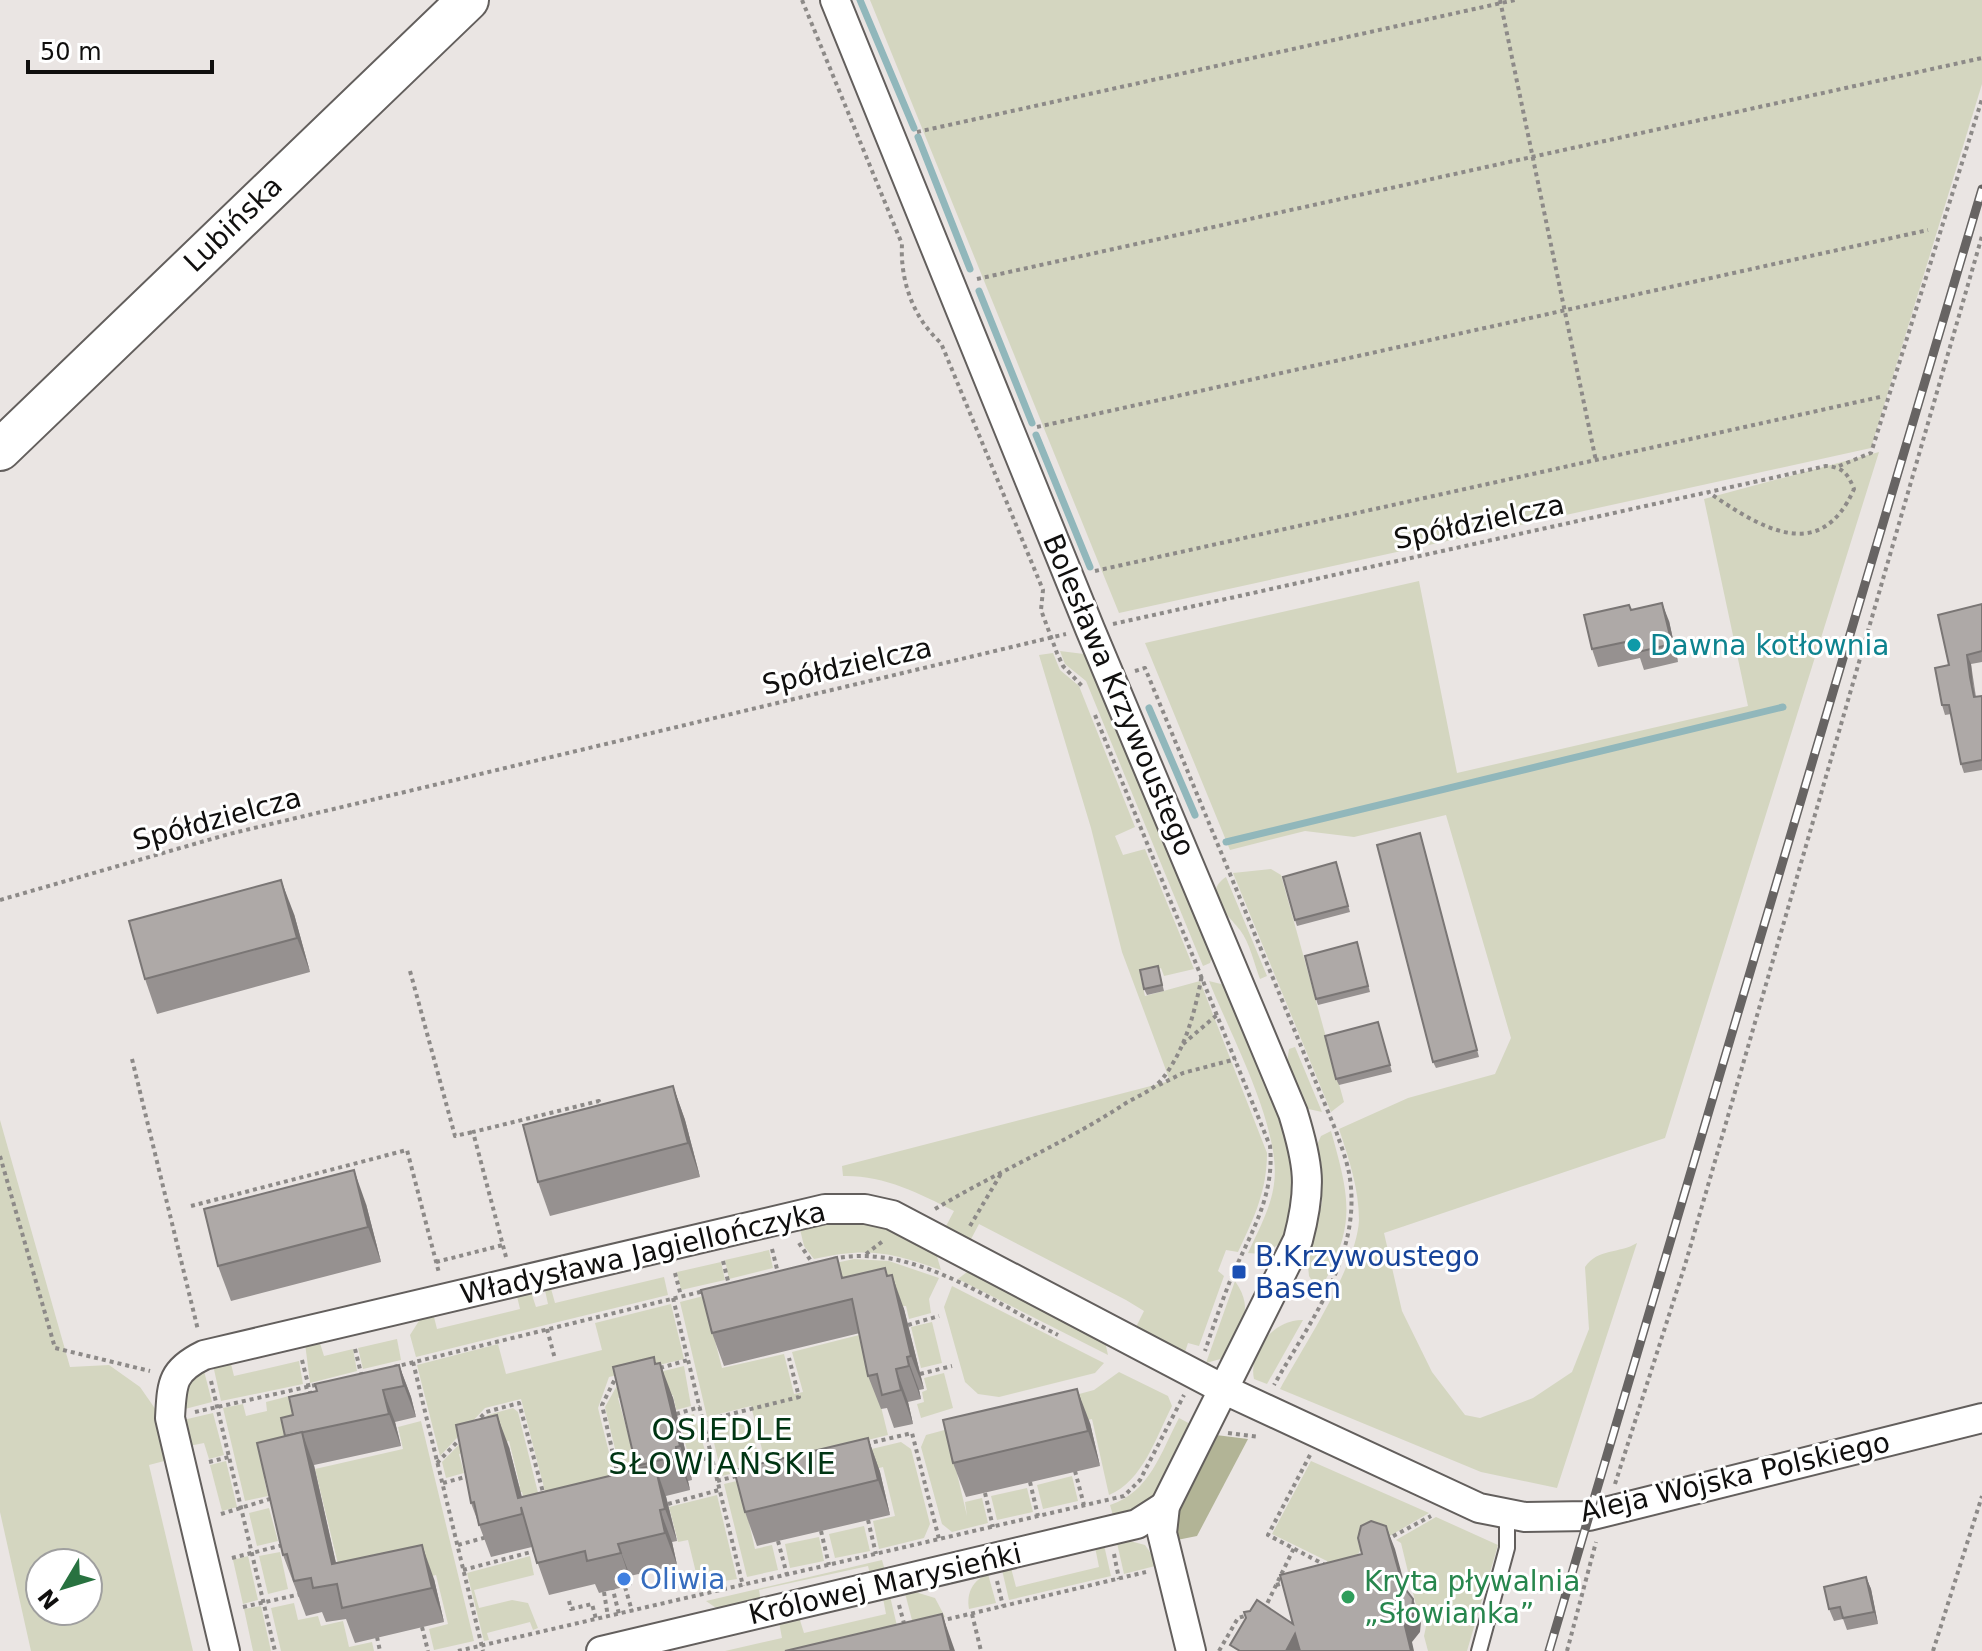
<svg xmlns="http://www.w3.org/2000/svg" width="1982" height="1651" font-family="'DejaVu Sans',sans-serif">
<style>
.green{fill:#d4d6c0;fill-rule:evenodd}
.forest{fill:#b2b496}
.lines{fill:none;stroke-linecap:round;stroke-linejoin:round}
.stream{stroke:#91b7bb;stroke-width:7}
.lane-casing{stroke:#635f5d;stroke-width:18}
.street-casing{stroke:#635f5d;stroke-width:32}
.secondary-casing{stroke:#635f5d;stroke-width:44}
.path{stroke:#8d8a88;stroke-width:4;stroke-dasharray:4 4;stroke-linecap:butt}
.lane{stroke:#fff;stroke-width:14}
.street{stroke:#fff;stroke-width:28}
.secondary{stroke:#fff;stroke-width:40}
.rail-casing{stroke:#676463;stroke-width:9}
.rail{stroke:#fff;stroke-width:6;stroke-dasharray:18;stroke-linecap:butt}
.wall{fill:#969190}
.shaded-wall{fill:#7a7675}
.building{fill:#aea9a7;stroke:#7a7675;stroke-width:2}
.culture-dot{fill:#0f9aa8;stroke:#fff;stroke-width:3}
.transit-dot{fill:#1a4fb4;stroke:#fff;stroke-width:3}
.shop-dot{fill:#3f7fe0;stroke:#fff;stroke-width:3}
.leisure-dot{fill:#2e9e5b;stroke:#fff;stroke-width:3}
.labels{text-anchor:middle;dominant-baseline:central;stroke-width:6;stroke-linejoin:round;paint-order:stroke}
.street-label{font-size:28px;fill:#100f0e;stroke:#fff}
.culture-label{font-size:28px;fill:#0d838f;stroke:#fff;text-anchor:start}
.transit-label{font-size:28px;fill:#164399;stroke:#fff;text-anchor:start}
.shop-label{font-size:28px;fill:#366cbe;stroke:#fff;text-anchor:start}
.leisure-label{font-size:28px;fill:#27864d;stroke:#fff;text-anchor:start}
.neighbourhood-label{font-size:30px;letter-spacing:2px;fill:#003513;stroke:#fff}
</style>
<rect width="100%" height="100%" fill="#eae5e3"/>
<!-- green -->
<g class="green">
<polygon points="870,0 1982,0 1982,84 1871,448 1119,613"/>
<path d="M1879,452L1665,1138L1384,1233L1402,1311L1432,1372L1465,1415L1480,1418L1533,1398L1572,1372L1589,1329L1585,1267C1598,1248 1619,1254 1637,1243L1557,1488L1481,1472L1280,1389C1303,1347 1357,1266 1359,1220C1359,1189 1349,1159 1339,1129L1408,1098L1495,1074L1511,1038L1446,815L1354,837L1305,831L1230,850L1145,643L1419,581L1457,773L1748,706L1704,499Z"/>
<polygon points="1060,651 1084,654 1091,659 1214,950 1210,963 1203,966 1086,681 1065,664"/>
<path d="M1053,653L1060,670L1079,686L1135,827L1115,836L1123,855L1145,849L1194,969L1164,976L1161,968L1140,975L1145,996L1200,981L1267,1153C1267,1191 1254,1218 1238,1252L1226,1250L1218,1271L1224,1276L1199,1346L1188,1343L1184,1355L1136,1327L1144,1311L1126,1300L979,1224L970,1241L945,1228L954,1211C919,1193 883,1175 843,1176L842,1166L1170,1081L1122,952L1091,828L1039,655Z"/>
<polygon points="1271,869 1281,875 1344,1102 1331,1112 1233,873"/>
<path d="M1226,877L1267,976L1260,979C1254,964 1250,943 1240,930C1230,916 1200,894 1226,877Z"/>
<path d="M1209,981L1225,985C1250,1043 1290,1113 1298,1176C1300,1191 1292,1210 1289,1225C1285,1244 1268,1256 1248,1253C1258,1231 1271,1208 1274,1184C1282,1129 1230,1034 1209,981Z"/>
<polygon points="1295,1047 1322,1112 1304,1108 1287,1064 1289,1049"/>
<path d="M0,1120L70,1367L109,1365L140,1387L156,1410L168,1460L149,1465L193,1651H31L0,1512ZM40,1563H88V1611H40Z"/>
<path d="M1331,1131C1351,1202 1356,1226 1319,1292L1309,1276L1307,1256L1322,1202L1316,1147L1321,1136Z"/>
<path d="M864,1220L899,1230L936,1253L941,1270C890,1252 867,1247 814,1259L804,1246L799,1225Z"/>
<polygon points="769,1250 773,1268 729,1279 725,1260"/>
<polygon points="854,1259 889,1261 939,1278 929,1299 931,1313 909,1319 906,1306 858,1308 826,1265"/>
<polygon points="721,1262 725,1280 681,1290 677,1272"/>
<polygon points="967,1272 977,1272 1104,1337 1108,1355 958,1279"/>
<polygon points="664,1277 668,1295 416,1357 410,1335 422,1316 433,1313 437,1329 520,1309 516,1292 530,1289 536,1307 548,1304 544,1286 550,1285 555,1303"/>
<path d="M1235,1281C1257,1312 1238,1329 1224,1358L1206,1363Z"/>
<polygon points="952,1286 1090,1356 1104,1363 1095,1373 999,1397 978,1394 965,1382 944,1307"/>
<polygon points="723,1291 710,1321 722,1368 784,1354 794,1394 803,1392 792,1352 863,1334 888,1435 766,1465 751,1406 707,1417 680,1302"/>
<polygon points="671,1304 684,1359 609,1377 598,1408 616,1481 547,1499 521,1399 485,1408 440,1456 417,1365 498,1344 506,1374 602,1350 595,1323"/>
<path d="M1303,1320L1267,1384L1254,1379C1248,1351 1274,1319 1303,1320Z"/>
<polygon points="932,1322 942,1363 921,1368 911,1327"/>
<polygon points="397,1339 401,1360 363,1369 358,1348"/>
<polygon points="319,1340 324,1356 353,1349 357,1371 310,1383 305,1343"/>
<polygon points="230,1360 234,1376 299,1361 303,1384 221,1401 213,1365"/>
<polygon points="684,1366 691,1406 676,1410 673,1395 668,1396 665,1387 618,1398 640,1477 622,1478 605,1407 619,1382"/>
<polygon points="203,1367 212,1402 181,1410 184,1385"/>
<path d="M1119,1372L1168,1396L1172,1406C1156,1437 1143,1481 1109,1495L1092,1419L952,1452L967,1516L965,1502L982,1498L988,1523L952,1532L942,1524L921,1447L926,1435L1094,1390Z"/>
<polygon points="944,1373 953,1408 921,1418 917,1404 924,1402 922,1392 927,1390 924,1378"/>
<polygon points="301,1393 308,1424 290,1472 264,1478 268,1496 245,1501 223,1408 243,1404 246,1416 267,1411 266,1402"/>
<polygon points="513,1408 518,1412 545,1521 530,1524 522,1492 518,1492 516,1487 520,1486 509,1441 459,1454 464,1473 446,1478 442,1462 488,1415"/>
<polygon points="213,1413 224,1455 209,1459 204,1443 189,1446 183,1420"/>
<polygon points="694,1414 706,1454 689,1458 679,1418"/>
<polygon points="736,1416 738,1424 750,1426 758,1453 749,1463 750,1469 722,1476 709,1422"/>
<path d="M1179,1418L1194,1426L1152,1503L1114,1519L1110,1505C1150,1492 1161,1452 1179,1418Z"/>
<polygon points="421,1421 474,1641 434,1650 429,1629 448,1624 436,1575 346,1597 315,1469 403,1449 398,1427"/>
<polygon points="901,1442 911,1449 930,1524 924,1538 879,1549 873,1521 895,1516 883,1467 744,1501 755,1549 772,1545 778,1570 747,1577 724,1484"/>
<polygon points="226,1461 237,1507 222,1511 210,1465"/>
<polygon points="1311,1461 1429,1513 1388,1537 1364,1543 1352,1566 1330,1572 1327,1561 1272,1534"/>
<polygon points="1072,1476 1078,1501 1043,1509 1037,1485"/>
<polygon points="1027,1488 1033,1512 997,1520 991,1496"/>
<polygon points="717,1495 737,1579 705,1584 705,1588 700,1589 688,1540 678,1542 669,1507"/>
<polygon points="269,1508 278,1541 257,1546 249,1513"/>
<polygon points="1436,1517 1498,1545 1467,1651 1428,1651 1424,1636 1427,1622 1417,1609 1401,1543 1396,1540"/>
<polygon points="864,1526 870,1551 835,1558 829,1534"/>
<polygon points="819,1537 824,1561 790,1568 785,1544"/>
<polygon points="1130,1541 1145,1545 1159,1565 1124,1574 1117,1543"/>
<polygon points="1104,1545 1111,1576 1009,1600 1002,1570 1011,1568 1016,1587 1099,1567 1095,1547"/>
<polygon points="280,1552 288,1589 268,1594 259,1556"/>
<polygon points="248,1556 258,1600 243,1604 233,1560"/>
<polygon points="530,1556 534,1575 474,1590 479,1608 512,1600 528,1603 538,1628 533,1630 530,1622 487,1633 489,1640 484,1641 467,1573"/>
<polygon points="882,1560 886,1574 871,1578 868,1566 759,1590 761,1602 719,1610 706,1601"/>
<path d="M988,1574L996,1603L969,1609C966,1593 973,1580 988,1574Z"/>
<polygon points="912,1591 935,1598 945,1617 913,1624 905,1593"/>
<polygon points="890,1596 897,1626 789,1651 725,1651 782,1638 779,1622 799,1617 804,1633 886,1614 883,1598"/>
<polygon points="294,1603 298,1620 318,1616 321,1626 343,1621 349,1647 372,1642 374,1651 281,1651 271,1608"/>
<polygon points="261,1606 271,1651 253,1651 244,1609"/>
</g>
<!-- forest -->
<polygon class="forest" points="1216,1435 1248,1439 1197,1536 1177,1540 1178,1514"/>
<g class="lines">
<!-- stream -->
<g class="stream">
<polyline points="860,0 914,128"/>
<polyline points="918,137 970,269"/>
<polyline points="979,291 1032,423"/>
<polyline points="1036,435 1090,567"/>
<polyline points="1149,708 1195,815"/>
<polyline points="1226,842 1783,707"/>
</g>
<defs>
<polyline id="lane" points="1479,1651 1507,1548 1507,1514"/>
<g id="street">
<path d="M835,0L1090,629L1293,1113C1309,1165 1312,1187 1298,1240L1165,1506L1162,1533L1191,1651"/>
<path d="M225,1651L170,1418C172,1384 171,1371 204,1355L825,1209H865L892,1215L1225,1390L1479,1508L1525,1517L1589,1516L1982,1418"/>
<polyline points="601,1651 1137,1524 1165,1506"/>
</g>
<polyline id="secondary" points="0,450 468,0"/>
</defs>
<!-- lane casing -->
<use href="#lane" class="lane-casing"/>
<!-- street casing -->
<use href="#street" class="street-casing"/>
<!-- secondary casing -->
<use href="#secondary" class="secondary-casing"/>
<!-- path -->
<g class="path">
<path d="M802,0L902,244C900,280 913,318 941,343L1043,590L1041,610L1057,653L1063,666L1084,688"/>
<polyline points="1500,0 1596,461"/>
<polyline points="917,132 1515,0"/>
<polyline points="977,279 1982,58"/>
<polyline points="1037,427 1928,230"/>
<polyline points="1839,466 1871,453 1982,99"/>
<polyline points="1095,571 1880,397"/>
<path d="M1113,624L1826,466C1843,467 1848,474 1854,489C1820,567 1758,526 1708,492"/>
<path d="M1135,671L1145,668L1336,1131C1341,1146 1348,1163 1350,1179C1361,1256 1310,1321 1274,1385"/>
<path d="M1095,715L1270,1146C1275,1198 1249,1235 1230,1281C1221,1304 1213,1327 1205,1351"/>
<polyline points="0,900 229,834 1066,634"/>
<polyline points="410,971 455,1136 473,1132"/>
<polyline points="1183,1044 1218,1014"/>
<polyline points="132,1059 198,1330"/>
<polyline points="1159,1085 1183,1073 1236,1059"/>
<polyline points="0,1156 55,1348 150,1371"/>
<polyline points="191,1206 407,1150 439,1273"/>
<path d="M935,1209C997,1172 1063,1144 1123,1105C1137,1096 1153,1091 1163,1078C1186,1048 1195,1011 1202,975"/>
<polyline points="970,1226 1002,1172"/>
<polyline points="799,1243 813,1264"/>
<polyline points="772,1249 778,1273"/>
<polyline points="866,1254 883,1241"/>
<polyline points="506,1257 473,1132 599,1101 601,1110"/>
<path d="M833,1259C912,1242 991,1301 1058,1335"/>
<polyline points="723,1261 729,1285"/>
<polyline points="436,1262 503,1245"/>
<polyline points="675,1273 681,1296"/>
<polyline points="673,1298 743,1586"/>
<polyline points="908,1325 939,1316"/>
<polyline points="547,1329 555,1359"/>
<polyline points="355,1349 362,1377"/>
<polyline points="302,1360 311,1396"/>
<polyline points="413,1362 483,1651"/>
<polyline points="394,1367 704,1291"/>
<polyline points="660,1368 688,1360"/>
<polyline points="920,1374 952,1366"/>
<polyline points="211,1381 275,1651"/>
<polyline points="195,1412 320,1384"/>
<polyline points="676,1414 700,1407"/>
<polyline points="703,1421 799,1397 789,1358"/>
<polyline points="475,1423 486,1412 519,1403 544,1496"/>
<polyline points="1228,1433 1259,1437"/>
<polyline points="866,1444 912,1433 939,1539"/>
<polyline points="1310,1455 1268,1535 1325,1565"/>
<polyline points="209,1462 229,1457"/>
<polyline points="437,1463 461,1438"/>
<polyline points="688,1463 712,1457"/>
<polyline points="1075,1471 1084,1505"/>
<polyline points="618,1476 602,1405 615,1379 620,1378"/>
<polyline points="717,1481 741,1475"/>
<polyline points="1030,1482 1038,1516"/>
<polyline points="443,1483 469,1476"/>
<polyline points="1615,1484 1685,1265 1982,236"/>
<polyline points="985,1493 993,1527"/>
<polyline points="668,1504 719,1490"/>
<polyline points="221,1514 273,1498"/>
<polyline points="868,1520 876,1554"/>
<polyline points="821,1531 829,1565"/>
<polyline points="1386,1540 1431,1516"/>
<polyline points="778,1541 787,1575"/>
<polyline points="458,1545 487,1537"/>
<polyline points="1114,1554 1119,1579"/>
<polyline points="232,1558 283,1545"/>
<polyline points="463,1570 535,1551"/>
<polyline points="997,1581 1003,1606"/>
<polyline points="1276,1585 1287,1582"/>
<polyline points="612,1586 619,1614"/>
<polyline points="625,1587 632,1611"/>
<polyline points="604,1592 608,1617"/>
<polyline points="569,1601 571,1609 592,1604 596,1619"/>
<polyline points="899,1605 905,1627"/>
<polyline points="243,1607 301,1594"/>
<polyline points="1264,1610 1294,1548"/>
<polyline points="972,1614 981,1651"/>
<polyline points="940,1621 1146,1572"/>
<polyline points="422,1627 428,1651"/>
<polyline points="377,1637 380,1651"/>
<polyline points="458,1651 1124,1496 1140,1480 1184,1395"/>
<polyline points="1219,1651 1238,1618 1248,1615"/>
<polyline points="1567,1651 1596,1542"/>
<polyline points="1933,1651 1982,1496"/>
</g>
<!-- lane -->
<use href="#lane" class="lane"/>
<!-- street -->
<use href="#street" class="street"/>
<!-- secondary -->
<use href="#secondary" class="secondary"/>
<defs>
<polyline id="rail" points="1549,1651 1982,189"/>
</defs>
<!-- rail casing -->
<use href="#rail" class="rail-casing"/>
<!-- rail -->
<use href="#rail" class="rail"/>
</g>
<!-- wall -->
<g class="wall">
<polygon points="1982,604 1982,662 1971,664 1976,697 1982,696 1982,770 1964,773 1961,764 1951,714 1945,715 1942,705"/>
<polygon points="1631,610 1669,621 1678,662 1644,670 1640,658 1598,667 1592,649"/>
<polygon points="1420,833 1479,1057 1436,1068 1433,1062"/>
<polygon points="1336,862 1350,912 1297,926 1295,920"/>
<polygon points="294,914 310,972 157,1014 145,979"/>
<polygon points="1359,949 1370,992 1318,1005 1316,999"/>
<polygon points="1158,966 1164,991 1147,995 1144,989"/>
<polygon points="1378,1022 1392,1072 1339,1085 1336,1079"/>
<polygon points="673,1086 685,1120 700,1177 550,1216 538,1182"/>
<polygon points="366,1204 381,1262 231,1301 218,1266"/>
<polygon points="888,1276 904,1309 924,1389 919,1390 921,1399 908,1402 913,1424 894,1428 887,1408 881,1409 868,1376 860,1333 724,1366 712,1333 845,1277"/>
<polygon points="656,1364 673,1398 692,1480 688,1481 690,1490 666,1496 677,1541 672,1542 677,1565 630,1576 632,1585 599,1593 595,1584 549,1595 532,1547 491,1557 471,1503 509,1447 522,1497 638,1469 636,1466"/>
<polygon points="399,1365 411,1397 416,1417 395,1422 401,1446 314,1465 336,1563 434,1579 444,1622 355,1643 346,1619 326,1622 322,1612 306,1616 283,1555 285,1436 293,1415 317,1391"/>
<polygon points="1090,1423 1100,1466 966,1497 953,1463"/>
<polygon points="868,1438 880,1472 890,1515 757,1546 745,1512"/>
<polygon points="1866,1577 1871,1589 1878,1624 1847,1630 1843,1619 1834,1621 1829,1609"/>
</g>
<!-- shaded-wall -->
<g class="shaded-wall">
<polygon points="1662,603 1669,621 1678,662 1672,644"/>
<polygon points="1967,655 1971,664 1973,687 1978,707 1970,677"/>
<polygon points="281,880 294,914 310,972 297,938"/>
<polygon points="673,1086 685,1120 700,1177 688,1143"/>
<polygon points="354,1170 366,1204 381,1262 368,1227"/>
<polygon points="892,1275 904,1309 924,1389 911,1356"/>
<polygon points="907,1357 919,1390 921,1399 909,1366"/>
<polygon points="660,1363 673,1398 692,1480 680,1446"/>
<polygon points="399,1365 411,1397 416,1417 404,1386"/>
<polygon points="896,1369 908,1402 913,1424 901,1390"/>
<polygon points="1077,1389 1090,1423 1100,1466 1088,1431"/>
<polygon points="383,1390 395,1422 401,1446 389,1414"/>
<polygon points="497,1415 509,1447 530,1530 518,1498"/>
<polygon points="302,1432 314,1466 344,1599 332,1564"/>
<polygon points="868,1438 880,1472 890,1515 878,1480"/>
<polygon points="676,1447 688,1481 690,1490 677,1456"/>
<polygon points="655,1465 666,1497 677,1541 665,1509"/>
<polygon points="660,1510 672,1542 677,1565 665,1533"/>
<polygon points="1386,1526 1395,1549 1411,1608 1413,1599 1421,1622 1420,1632 1412,1642 1414,1651 1411,1651 1403,1618 1403,1586"/>
<polygon points="618,1544 630,1576 632,1585 621,1553"/>
<polygon points="422,1545 434,1579 444,1622 432,1588"/>
<polygon points="1866,1577 1871,1589 1878,1624 1874,1612"/>
<polygon points="942,1614 955,1651 951,1651"/>
<polygon points="1295,1634 1301,1651 1286,1651"/>
</g>
<!-- building -->
<g class="building">
<polygon points="1662,603 1672,644 1638,652 1635,640 1592,649 1584,615 1629,605 1631,610"/>
<polygon points="1982,604 1982,651 1967,655 1970,677 1974,697 1982,696 1982,760 1961,764 1949,705 1942,705 1935,668 1949,665 1938,615"/>
<polygon points="1420,833 1477,1050 1433,1062 1377,845"/>
<polygon points="1336,862 1348,906 1295,920 1283,877"/>
<polygon points="281,880 297,938 145,979 129,921"/>
<polygon points="1357,942 1368,986 1316,999 1305,956"/>
<polygon points="1158,966 1162,985 1144,989 1140,970"/>
<polygon points="1378,1022 1390,1065 1336,1079 1325,1036"/>
<polygon points="673,1086 688,1143 538,1182 523,1125"/>
<polygon points="354,1170 368,1227 218,1266 204,1209"/>
<polygon points="837,1257 842,1278 885,1268 887,1276 892,1275 911,1356 907,1357 909,1366 896,1369 901,1390 882,1395 877,1374 868,1376 852,1299 712,1333 701,1290"/>
<polygon points="654,1357 655,1364 660,1363 680,1446 676,1447 677,1456 636,1466 613,1367"/>
<polygon points="399,1365 404,1386 383,1390 389,1414 285,1436 281,1418 293,1415 289,1397 317,1391 315,1384"/>
<polygon points="1077,1389 1088,1431 953,1463 943,1420"/>
<polygon points="497,1415 518,1498 655,1465 665,1509 660,1510 665,1533 618,1544 621,1553 587,1561 585,1551 537,1563 521,1507 522,1514 479,1525 474,1502 471,1503 456,1425"/>
<polygon points="302,1432 332,1564 422,1545 432,1588 342,1608 337,1584 313,1588 311,1578 294,1581 287,1554 283,1555 257,1443"/>
<polygon points="868,1438 878,1480 745,1512 734,1470"/>
<polygon points="1371,1521 1386,1526 1403,1586 1413,1599 1412,1608 1403,1618 1411,1651 1300,1651 1295,1634 1286,1651 1240,1651 1230,1645 1246,1618 1244,1612 1250,1611 1257,1600 1293,1624 1280,1575 1362,1554 1358,1538 1361,1526"/>
<polygon points="1866,1577 1874,1612 1843,1618 1840,1607 1829,1609 1824,1587"/>
<polygon points="942,1614 951,1651 785,1651"/>
</g>
<!-- markers -->
<circle class="culture-dot" cx="1634" cy="645" r="8"/>
<rect class="transit-dot" x="1231" y="1264" width="16" height="16" rx="4"/>
<circle class="shop-dot" cx="624" cy="1579" r="8"/>
<circle class="leisure-dot" cx="1348" cy="1597" r="8"/>
<g class="labels">
<!-- street labels -->
<g class="street-label">
<text transform="translate(233 224) rotate(-44)">Lubińska</text>
<text transform="translate(1479 522) rotate(-12)">Spółdzielcza</text>
<text transform="translate(847 666) rotate(-13)">Spółdzielcza</text>
<text transform="translate(1119 695) rotate(67)">Bolesława Krzywoustego</text>
<text transform="translate(217 819) rotate(-15)">Spółdzielcza</text>
<text transform="translate(643 1253) rotate(-13)">Władysława Jagiellończyka</text>
<text transform="translate(1735 1477) rotate(-13)">Aleja Wojska Polskiego</text>
<text transform="translate(885 1584) rotate(-13)">Królowej Marysieńki</text>
</g>
<!-- culture labels -->
<g class="culture-label">
<text x="1650" y="645">Dawna kotłownia</text>
</g>
<!-- transit labels -->
<g class="transit-label">
<text x="1255" y="1256">B.Krzywoustego<tspan x="1255" dy="32">Basen</tspan></text>
</g>
<!-- shop labels -->
<g class="shop-label">
<text x="640" y="1579">Oliwia</text>
</g>
<!-- leisure labels -->
<g class="leisure-label">
<text x="1364" y="1581">Kryta pływalnia<tspan x="1364" dy="32">„Słowianka”</tspan></text>
</g>
<!-- neighbourhood labels -->
<g class="neighbourhood-label">
<text x="723" y="1429">OSIEDLE<tspan x="723" dy="34">SŁOWIAŃSKIE</tspan></text>
</g>
</g>
<!-- north arrow -->
<g transform="translate(64 1587) rotate(232)"><circle r="38" fill="#ffffff" stroke="#9f9f9f" stroke-width="2"/>
<path d="M0-6L14 30L0 20L-14 30Z" fill="#287240"/>
<text y="-12" font-size="22" font-weight="bold" text-anchor="middle" fill="#100f0e">N</text>
</g>
<!-- scale -->
<path d="M28 60v12h184v-12" fill="none" stroke="#100f0e" stroke-width="4"/>
<text x="40" y="60" font-size="24" fill="#100f0e" stroke="#ffffff" stroke-width="6" paint-order="stroke">50 m</text>
</svg>
